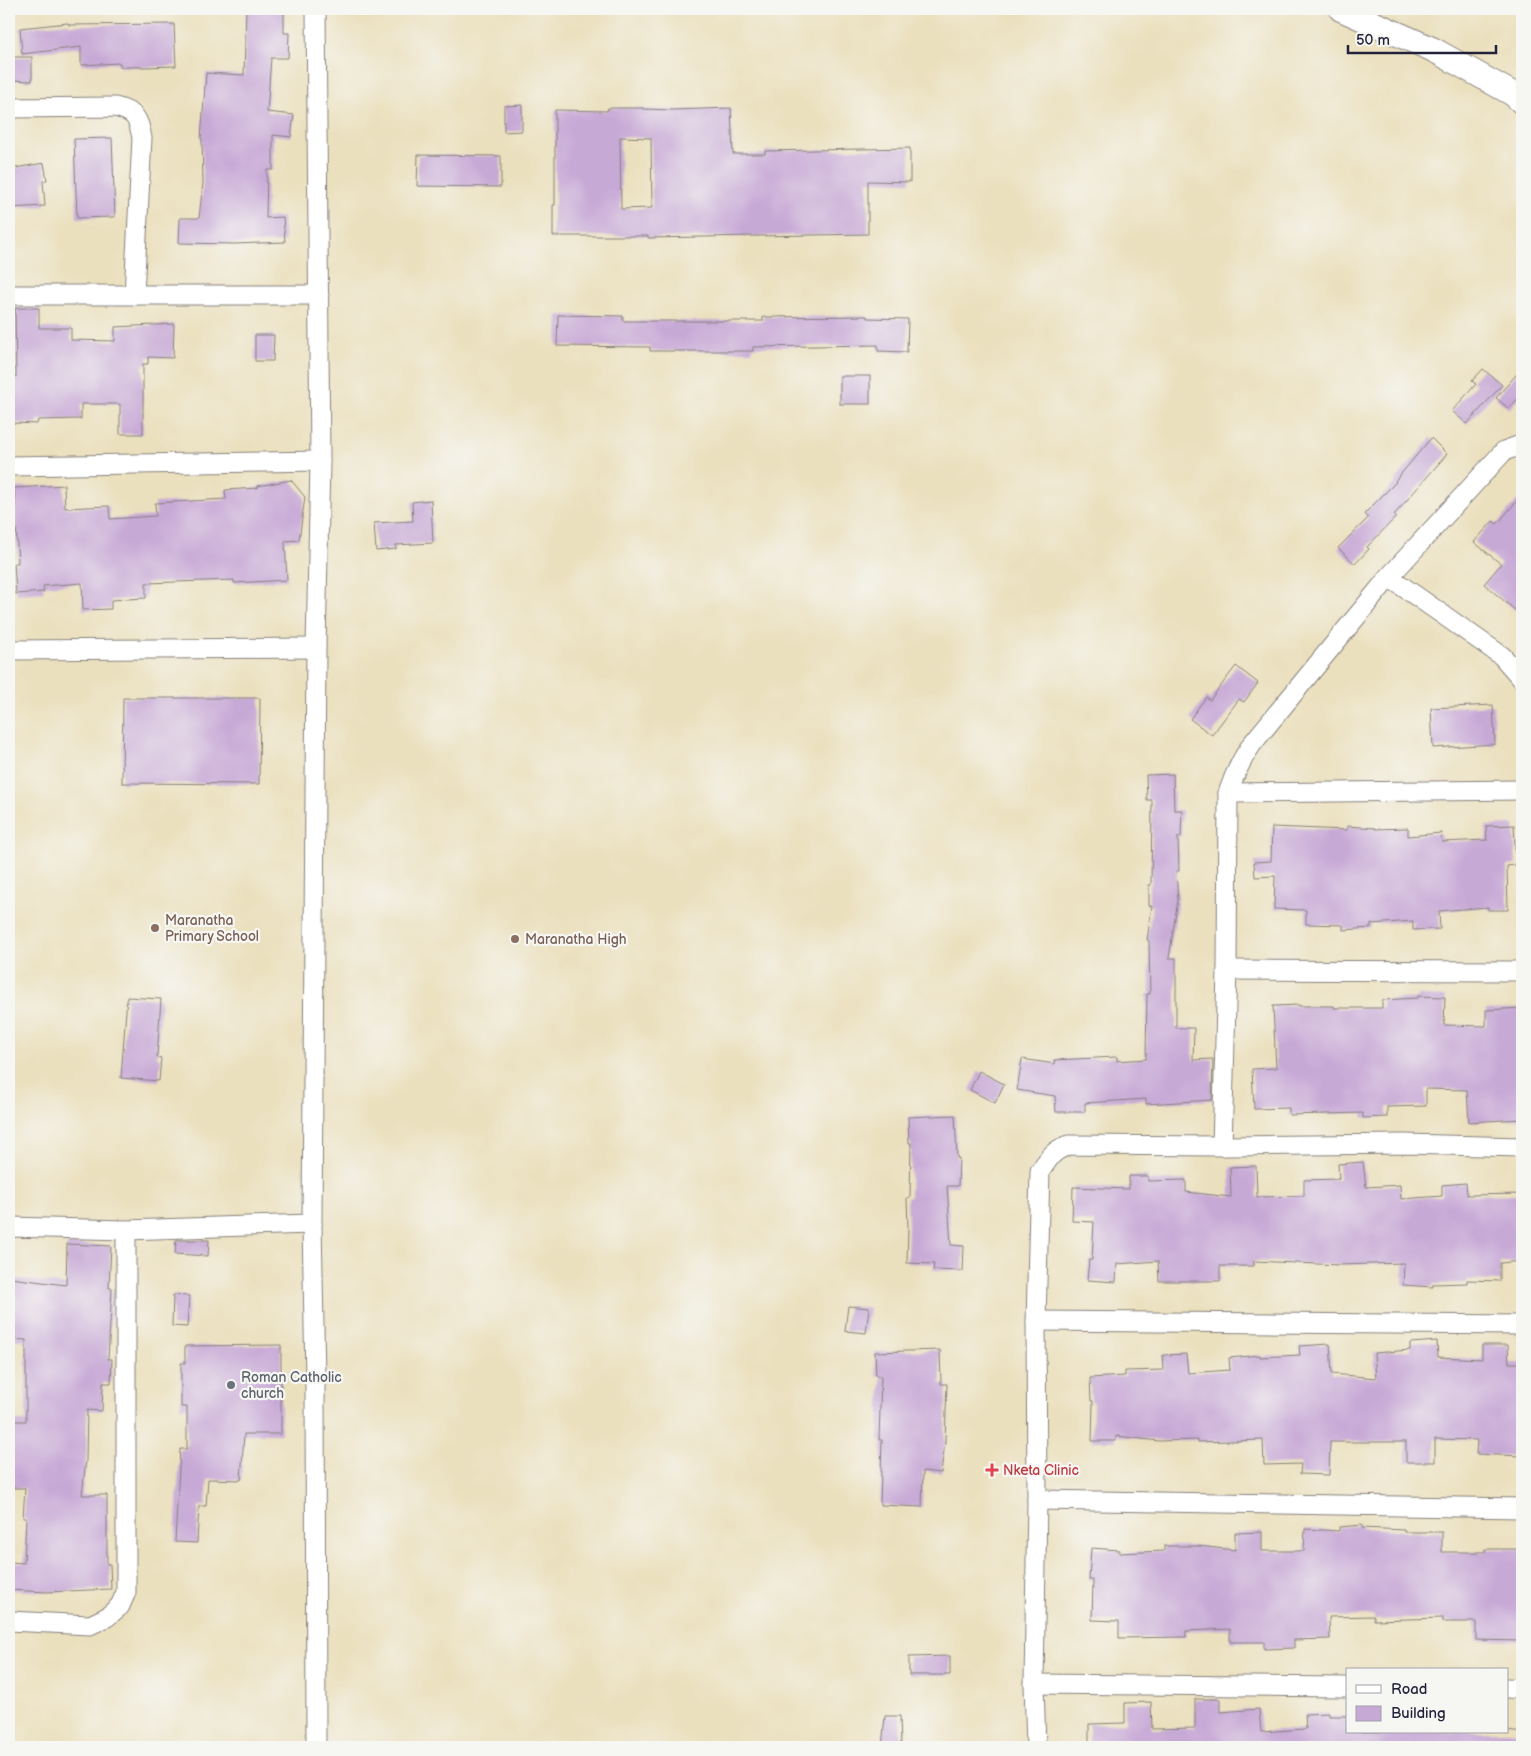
<svg xmlns="http://www.w3.org/2000/svg" width="1531" height="1756" font-family="'Balsamiq Sans',sans-serif">
<style>
.building{fill:#c7a9d6;fill-rule:evenodd}
.lines{fill:none;stroke-linecap:round;stroke-linejoin:round}
.minor-casing{stroke:#86817c;stroke-width:21}
.tertiary-casing{stroke:#86817c;stroke-width:26}
.minor{stroke:#fff;stroke-width:19}
.tertiary{stroke:#fff;stroke-width:24}
.education-dot{fill:#8d6e63;stroke:#f6f6f2;stroke-width:2}
.worship-dot{fill:#6b7280;stroke:#f6f6f2;stroke-width:2}
.health-dot{fill:#e0444e;stroke:#f6f6f2;stroke-width:2}
.labels{text-anchor:middle;dominant-baseline:central;stroke-width:4.5;stroke-linejoin:round;paint-order:stroke}
.education-label{font-size:14px;fill:#785e54;stroke:#f6f6f2;text-anchor:start}
.worship-label{font-size:14px;fill:#5b616d;stroke:#f6f6f2;text-anchor:start}
.health-label{font-size:14px;fill:#be3a42;stroke:#f6f6f2;text-anchor:start}
</style>
<rect width="100%" height="100%" fill="#f6f6f2"/>
<filter id="ink" filterUnits="userSpaceOnUse"><feTurbulence type="fractalNoise" baseFrequency=".02" numOctaves="2"/><feDisplacementMap in="SourceGraphic" scale="10" xChannelSelector="R" yChannelSelector="G"/><feConvolveMatrix kernelMatrix="1 2 1 2 8 2 1 2 1" color-interpolation-filters="sRGB"/></filter>
<filter id="wash" filterUnits="userSpaceOnUse"><feTurbulence type="fractalNoise" baseFrequency=".0096" numOctaves="4" result="noise"/><feDisplacementMap in="SourceGraphic" scale="20" xChannelSelector="R" yChannelSelector="G"/><feGaussianBlur stdDeviation="1.12" result="paint"/><feColorMatrix in="noise" values="0 0 0 0 0 0 0 0 0 0 0 0 0 0 0 0 0 1.4 0 .05"/><feComposite in="paint" operator="in"/></filter>
<g filter="url(#wash)">
<rect width="100%" height="100%" fill="#ebe0be"/>
<g id="blocks">
<!-- building -->
<g class="building">
<polygon points="246,9 284,9 284,33 289,33 288,58 271,58 267,112 294,115 291,137 273,135 273,170 267,170 266,218 283,217 285,242 235,244 179,243 180,218 199,218 203,183 202,139 201,139 206,73 244,75"/>
<polygon points="68,23 69,25 174,24 176,66 145,67 120,67 120,63 81,65 81,47 22,54 20,28"/>
<polygon points="9,57 32,57 32,81 9,80"/>
<polygon points="522,105 522,131 504,132 504,106"/>
<path d="M608,108H643V109L673,110L731,108L733,154H765V151L910,148V182L868,181V234L648,238V236H553V205H555V110L607,111ZM620,137L651,138L652,208L621,209Z"/>
<polygon points="112,138 115,217 77,218 74,139"/>
<polygon points="418,155 501,156 501,187 417,186"/>
<polygon points="44,163 47,180 43,181 45,206 9,208 9,169"/>
<polygon points="15,308 39,308 39,328 71,328 71,340 115,341 115,327 174,324 173,358 148,357 148,364 143,364 143,434 120,434 120,404 81,404 81,419 38,420 37,424 12,423 13,377 16,377"/>
<polygon points="558,315 623,316 623,321 763,321 763,317 867,316 867,318 908,319 907,352 878,351 878,345 753,347 753,351 650,351 650,347 557,346"/>
<polygon points="255,335 274,335 273,361 255,361"/>
<polygon points="1522,368 1522,394 1509,409 1496,398"/>
<polygon points="1483,369 1502,385 1467,424 1452,411 1476,384 1472,381"/>
<rect x="840" y="376" width="30" height="28"/>
<polygon points="1431,438 1447,454 1394,515 1396,517 1367,547 1369,549 1355,564 1338,548 1368,518 1364,514 1396,482 1395,481"/>
<polygon points="291,480 305,497 299,540 285,541 287,580 234,583 234,580 146,583 146,598 111,600 111,609 83,610 82,583 43,586 44,592 16,594 14,563 18,563 14,488 64,485 65,508 109,506 110,519 156,516 155,503 226,499 225,490 258,488 258,486"/>
<polygon points="1522,495 1522,616 1484,584 1501,564 1474,542 1493,521 1497,524"/>
<polygon points="431,500 433,543 396,545 396,549 376,551 374,523 413,521 412,502"/>
<polygon points="1236,666 1258,683 1244,702 1239,699 1212,735 1190,719 1206,697 1210,700"/>
<polygon points="123,698 260,698 259,784 122,783"/>
<polygon points="1493,705 1495,744 1433,748 1431,708"/>
<polygon points="1173,774 1174,810 1182,810 1181,837 1178,837 1179,871 1176,871 1178,899 1169,958 1176,958 1176,1028 1194,1028 1193,1060 1213,1059 1212,1100 1146,1104 1146,1099 1085,1103 1085,1112 1056,1112 1055,1096 1017,1090 1022,1059 1055,1064 1054,1060 1117,1057 1117,1061 1146,1059 1147,994 1150,994 1149,941 1147,940 1152,906 1149,906 1149,885 1151,885 1152,800 1147,800 1146,775"/>
<polygon points="1514,825 1516,865 1507,866 1508,910 1488,910 1488,907 1439,911 1440,929 1413,930 1413,921 1371,924 1371,928 1343,930 1343,925 1306,924 1306,910 1274,909 1275,876 1255,877 1254,862 1271,861 1272,827 1347,830 1347,826 1375,828 1375,829 1408,828 1408,836 1441,833 1442,842 1487,840 1486,826"/>
<polygon points="1418,996 1445,997 1444,1025 1486,1026 1486,1010 1522,1008 1522,1119 1469,1122 1467,1090 1426,1089 1426,1106 1387,1107 1387,1117 1363,1118 1363,1113 1289,1115 1289,1108 1254,1109 1252,1069 1276,1068 1273,1006 1299,1005 1299,1006 1334,1006 1334,1008 1382,1008 1382,1000 1418,998"/>
<polygon points="127,997 161,999 157,1057 161,1058 159,1081 121,1078"/>
<polygon points="979,1071 1004,1084 995,1103 970,1090"/>
<polygon points="955,1115 957,1158 959,1158 958,1186 947,1186 951,1245 964,1246 963,1271 933,1270 934,1264 907,1263 908,1227 907,1198 910,1197 911,1143 909,1143 908,1117"/>
<polygon points="1363,1162 1366,1187 1400,1185 1401,1199 1442,1196 1442,1185 1466,1183 1467,1195 1522,1194 1522,1261 1500,1263 1500,1281 1467,1280 1467,1283 1433,1284 1433,1287 1403,1285 1404,1263 1339,1265 1254,1261 1254,1266 1220,1266 1220,1281 1159,1281 1158,1261 1117,1264 1116,1282 1087,1280 1089,1260 1092,1260 1094,1222 1072,1221 1073,1187 1129,1189 1129,1176 1148,1176 1148,1181 1186,1180 1186,1192 1231,1197 1230,1167 1256,1166 1257,1197 1304,1196 1304,1180 1339,1179 1338,1164"/>
<polygon points="176,1240 209,1240 208,1256 175,1254"/>
<polygon points="67,1244 111,1246 109,1288 112,1288 108,1359 112,1359 111,1383 103,1383 102,1411 87,1410 86,1460 82,1495 107,1495 107,1564 110,1564 111,1589 47,1592 9,1590 9,1562 24,1563 26,1518 23,1518 25,1488 9,1488 9,1421 26,1421 26,1340 9,1339 9,1291 10,1278 66,1285"/>
<polygon points="173,1295 189,1296 187,1327 172,1326"/>
<polygon points="848,1306 869,1308 866,1333 845,1331"/>
<polygon points="1437,1341 1438,1357 1482,1359 1482,1345 1508,1345 1509,1363 1522,1363 1522,1456 1476,1454 1477,1440 1435,1439 1435,1462 1406,1462 1406,1442 1330,1442 1329,1475 1300,1474 1301,1464 1264,1465 1263,1440 1198,1442 1198,1440 1159,1441 1116,1436 1116,1441 1092,1441 1093,1401 1091,1401 1090,1378 1125,1376 1125,1371 1164,1370 1163,1355 1186,1354 1188,1373 1230,1370 1229,1358 1260,1355 1260,1357 1300,1355 1299,1346 1330,1344 1332,1374 1376,1378 1374,1353 1410,1350 1410,1343"/>
<polygon points="281,1345 281,1434 244,1434 241,1480 208,1479 206,1506 199,1506 197,1543 175,1542 180,1449 187,1449 187,1407 181,1407 181,1363 185,1363 185,1346"/>
<polygon points="940,1350 941,1384 947,1384 945,1442 941,1473 923,1471 922,1507 880,1505 882,1440 879,1440 881,1376 876,1376 875,1352"/>
<polygon points="1362,1525 1362,1528 1404,1530 1404,1532 1442,1532 1442,1552 1485,1552 1485,1549 1522,1549 1522,1641 1476,1640 1476,1622 1443,1622 1443,1618 1374,1620 1374,1616 1329,1617 1330,1639 1294,1640 1294,1648 1264,1649 1264,1642 1230,1642 1230,1629 1186,1631 1186,1637 1119,1638 1119,1621 1092,1620 1093,1580 1089,1580 1091,1548 1119,1550 1119,1553 1164,1551 1164,1546 1198,1546 1235,1550 1235,1533 1262,1532 1262,1551 1304,1551 1305,1529 1339,1531 1339,1527"/>
<polygon points="950,1656 950,1675 909,1675 909,1657"/>
<polygon points="1195,1699 1220,1699 1220,1712 1259,1709 1261,1732 1306,1729 1305,1714 1329,1713 1329,1716 1347,1716 1347,1732 1507,1731 1522,1733 1522,1747 1089,1747 1089,1724 1125,1723 1125,1703 1151,1702 1152,1729 1195,1728"/>
<polygon points="885,1716 900,1716 901,1747 882,1747"/>
</g>
</g>
</g>
<g filter="url(#ink)">
<use href="#blocks" fill-opacity="0" stroke="#86817c" stroke-width="1"/>
<g class="lines">
<defs>
<g id="minor">
<polyline points="316,9 320,461 316,648 312,1224 315,1377 316,1747"/>
<path d="M9,108L115,107C136,112 138,118 142,138L134,295"/>
<polyline points="9,295 319,295"/>
<polyline points="9,466 320,461"/>
<polyline points="1389,577 1502,656 1522,679"/>
<polyline points="9,650 316,648"/>
<polyline points="1228,793 1522,790"/>
<polyline points="1227,970 1522,971"/>
<path d="M1222,1146L1227,970L1228,793C1234,775 1241,760 1252,744L1389,577L1504,451L1518,446L1522,448"/>
<polyline points="9,1227 126,1230 312,1224"/>
<polyline points="1036,1321 1522,1325"/>
<polyline points="1037,1500 1522,1508"/>
<polyline points="9,1621 90,1625 107,1617 120,1606 126,1592 126,1230"/>
<polyline points="1034,1684 1347,1687"/>
<polyline points="1507,1688 1522,1689"/>
<path d="M1036,1747L1034,1684L1037,1500L1036,1321L1040,1171C1050,1157 1052,1151 1069,1145L1222,1146L1404,1144L1522,1147"/>
</g>
<polyline id="tertiary" points="1341,9 1434,50 1513,94 1522,102"/>
</defs>
<!-- minor casing -->
<use href="#minor" class="minor-casing"/>
<!-- tertiary casing -->
<use href="#tertiary" class="tertiary-casing"/>
<!-- minor -->
<use href="#minor" class="minor"/>
<!-- tertiary -->
<use href="#tertiary" class="tertiary"/>
</g>
</g>
<!-- markers -->
<g class="education-dot">
<circle cx="155" cy="928" r="5"/>
<circle cx="515" cy="939" r="5"/>
</g>
<circle class="worship-dot" cx="231" cy="1385" r="5"/>
<path class="health-dot" d="M989.5 1462.5h5v5h5v5h-5v5h-5v-5h-5v-5h5z"/>
<g class="labels">
<!-- education labels -->
<g class="education-label">
<text x="165" y="920">Maranatha<tspan x="165" dy="16">Primary School</tspan></text>
<text x="525" y="939">Maranatha High</text>
</g>
<!-- worship labels -->
<g class="worship-label">
<text x="241" y="1377">Roman Catholic<tspan x="241" dy="16">church</tspan></text>
</g>
<!-- health labels -->
<g class="health-label">
<text x="1003" y="1470">Nketa Clinic</text>
</g>
</g>
<!-- margin -->
<rect width="1531" height="1756" fill="none" stroke="#f6f6f2" stroke-width="30"/>
<!-- legend -->
<rect x="1346" y="1668" width="162" height="65" fill="#f6f6f2" stroke="#a1a1a9"/>
<rect x="1356" y="1685" width="25" height="8" fill="#ffffff" stroke="#a1a1a9"/>
<text x="1391" y="1694" font-size="15" fill="#22223b">Road</text>
<rect x="1356" y="1706" width="25" height="15" fill="#c7a9d6" stroke="#a1a1a9"/>
<text x="1391" y="1718" font-size="15" fill="#22223b">Building</text>
<!-- scale -->
<path d="M1348 45v8h148v-8" fill="none" stroke="#22223b" stroke-width="2.5"/>
<text x="1356" y="45" font-size="15" fill="#22223b" stroke="#f6f6f2" stroke-width="4" paint-order="stroke">50 m</text>
</svg>
